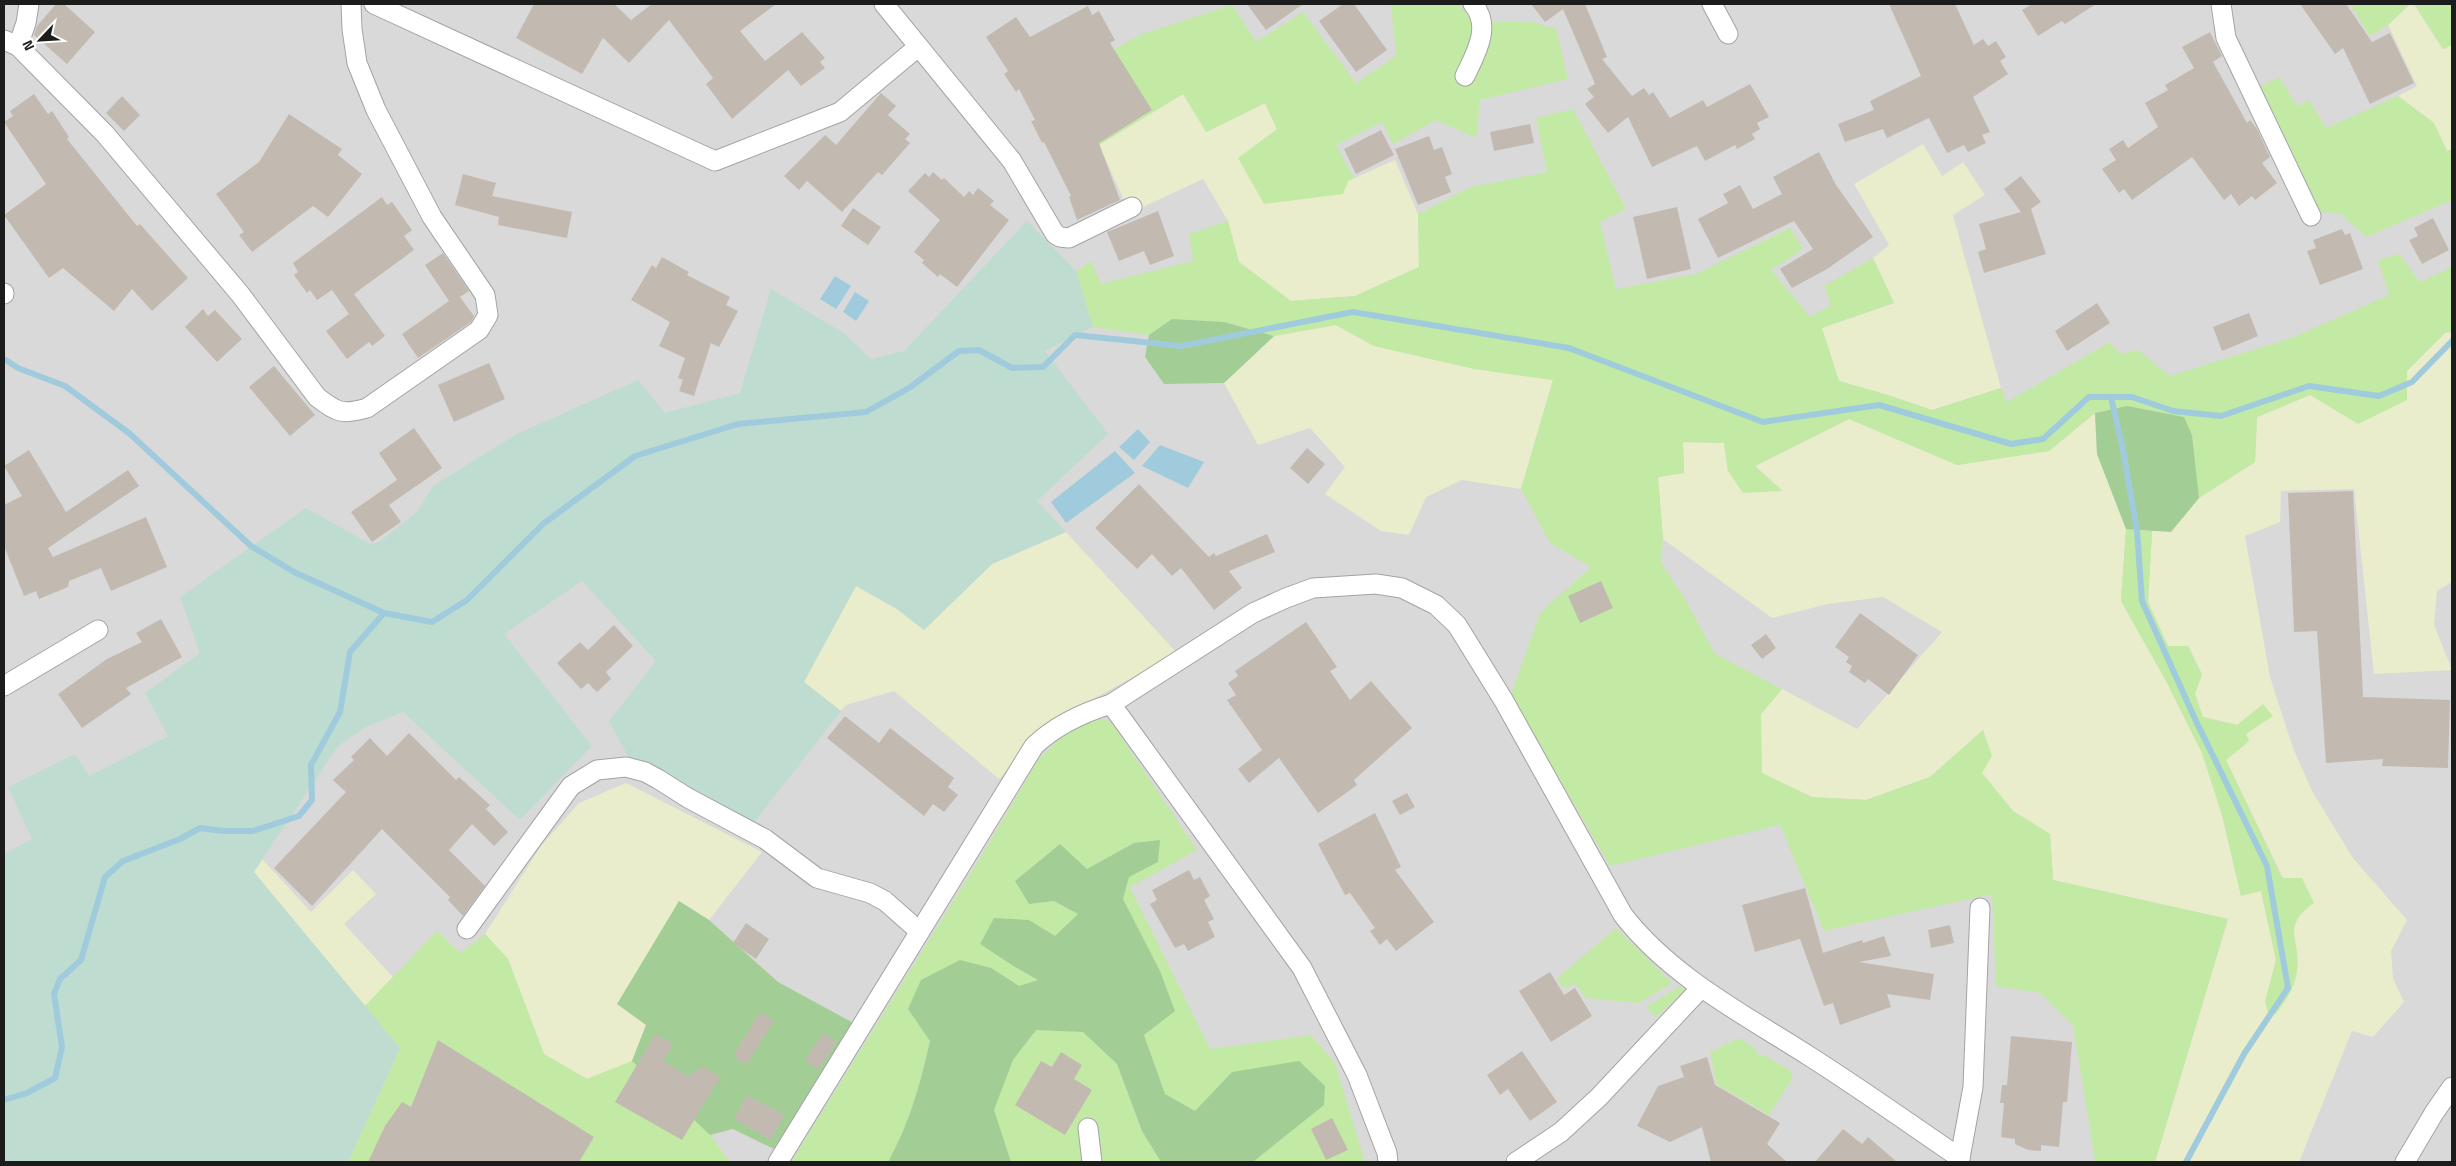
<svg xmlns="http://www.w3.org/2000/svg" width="2456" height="1166" font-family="'Titillium Web',sans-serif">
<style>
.residential{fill:#dad9d9}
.farmland{fill:#e9edcb}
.grass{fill:#c2eaa5}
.forest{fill:#a2ce95}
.wetland{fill:#bedcd0}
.water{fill:#a0cbdd}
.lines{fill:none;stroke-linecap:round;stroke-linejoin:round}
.stream{stroke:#a0cbdd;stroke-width:6}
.building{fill:#c2bab1}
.street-casing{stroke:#a3a3a3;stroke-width:21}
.street{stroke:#fff;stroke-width:19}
</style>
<rect width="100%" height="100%" fill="#eeeae1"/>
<!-- residential -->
<rect class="residential" x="4" y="4" width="2448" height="1158"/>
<!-- farmland -->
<g class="farmland">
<polygon points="2410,4 2414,4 2443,49 2452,45 2452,149 2447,151 2434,123 2398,96 2417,86 2388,25"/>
<polygon points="1183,94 1207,132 1265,103 1277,129 1348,181 1395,160 1418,214 1419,267 1355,296 1291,301 1239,262 1228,221 1203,179 1130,213 1099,145"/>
<polygon points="1923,144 1942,176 1963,162 1985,195 1953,215 2001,388 1932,410 1888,395 1839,381 1821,328 1894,303 1873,258 1889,245 1854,184"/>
<polygon points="1336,325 1374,346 1475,369 1553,380 1521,489 1462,480 1426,497 1409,535 1381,531 1325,494 1345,467 1310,428 1258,445 1224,383 1274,336"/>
<polygon points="2452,332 2452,582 2437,591 2434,625 2452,670 2374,674 2354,489 2281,491 2280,522 2245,536 2270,677 2293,748 2312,791 2353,858 2407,920 2391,951 2393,979 2404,1002 2373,1037 2352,1031 2299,1162 2155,1162 2228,919 2053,880 2050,834 2013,811 1982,773 1983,730 1930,777 1866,800 1812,797 1761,773 1761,714 1782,689 1857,729 1942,632 1883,597 1828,604 1772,618 1663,539 1658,477 1684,473 1683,442 1724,443 1728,471 1782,490 1755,466 1849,419 1957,465 2049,451 2095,413 2097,454 2126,529 2121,601 2166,681 2202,753 2222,815 2241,895 2261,890 2276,960 2265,1002 2298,968 2293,930 2300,913 2226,760 2249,741 2237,725 2203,717 2195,694 2202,674 2188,646 2168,646 2148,602 2152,531 2171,531 2199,498 2255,462 2257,417 2310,395 2407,371 2445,333"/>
<polygon points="1066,532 1177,653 1053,721 999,779 894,691 846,705 841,711 803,682 856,586 897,609 924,630 992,564"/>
<polygon points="626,783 762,852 709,920 679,901 646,1025 632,1061 587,1079 544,1054 508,959 485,934 541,846 579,803"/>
<polygon points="262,859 311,912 353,870 376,894 344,924 393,977 365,1006 253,872"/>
</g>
<!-- grass -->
<g class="grass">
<polygon points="1391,4 1459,4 1472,21 1532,22 1556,29 1568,79 1480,100 1476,138 1436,120 1393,144 1382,122 1336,145 1354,178 1348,181 1343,194 1264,204 1238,158 1277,129 1265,103 1206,132 1183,94 1099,145 1065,76 1142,34 1232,5 1256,42 1303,12 1356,83 1396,56"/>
<polygon points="2350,4 2410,4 2388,25 2370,36"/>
<polygon points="2414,4 2452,4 2452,45 2443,49"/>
<polygon points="2279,77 2297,106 2309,100 2326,128 2398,96 2434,123 2447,151 2452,149 2452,200 2366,237 2341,214 2319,211 2255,89"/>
<polygon points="1573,109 1626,209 1600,222 1616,289 1696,274 1790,228 1803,249 1771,270 1810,317 1831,305 1824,286 1873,258 1894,303 1822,328 1839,381 1888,395 1932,410 2001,388 2007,402 2110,342 2120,354 2138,350 2170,376 2294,337 2389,295 2378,260 2399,254 2420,282 2452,267 2452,332 2445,333 2407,371 2407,400 2358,424 2310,395 2257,417 2255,462 2199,498 2192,435 2127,406 2095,413 2049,451 1957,465 1849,419 1755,466 1782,491 1743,493 1728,471 1724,443 1683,442 1684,473 1658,477 1663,539 1661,563 1685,599 1715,654 1782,689 1761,714 1762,773 1812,797 1866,800 1930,777 1983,730 1992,756 1982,773 2013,811 2050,834 2053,880 2228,919 2155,1162 2095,1161 2073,1025 2040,993 1996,986 1992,894 1824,931 1780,825 1610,866 1511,695 1540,613 1591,567 1550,543 1521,489 1553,380 1475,369 1374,346 1336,325 1274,336 1224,322 1172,319 1149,335 1093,327 1072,274 1091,261 1101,284 1193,261 1189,234 1228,221 1239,262 1291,301 1355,296 1419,267 1418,214 1471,187 1547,172 1536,118"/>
<path d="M2126,529L2152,531L2148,602L2168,646H2188L2202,675L2195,694L2203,717L2237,725L2263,704L2273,716L2246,734L2249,741L2226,760L2282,878H2302L2314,903C2280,927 2301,937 2297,969C2296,986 2286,1000 2276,1014L2268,1012L2265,1002L2276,960L2261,891L2241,896L2222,815L2202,753L2166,681L2121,601Z"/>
<path d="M1097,717L1111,722L1197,850L1130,887L1210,1049L1311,1035L1335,1063L1365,1162H1253L1324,1104L1232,1072L1195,1112L1165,1094L1144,1035L1175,1011L1160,971L1123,899L1129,877L1158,862L1160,840L1134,843L1087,869L1060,844L1015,881L1029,904L1054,901L1078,914L1055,936L1029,920L1014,967L1039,980L1019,986L991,968L908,1009L930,1040C920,1085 910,1122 888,1162H791L985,850L1038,760L1066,732Z"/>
<polygon points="1616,928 1672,983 1639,1003 1586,998 1575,983 1565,989 1556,979"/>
<polygon points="437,931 460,953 485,934 508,959 544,1054 587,1079 632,1061 710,1135 730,1162 348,1162 400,1048 365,1006"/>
<polygon points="1680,986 1686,990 1656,1017 1646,1007"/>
<polygon points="1036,1030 1083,1032 1117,1064 1142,1131 1161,1162 1011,1162 994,1110 1013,1060"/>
<polygon points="1739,1038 1756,1049 1757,1055 1764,1055 1791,1071 1792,1079 1769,1115 1716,1084 1710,1052"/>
</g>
<!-- forest -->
<g class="forest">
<polygon points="1172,319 1224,322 1274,336 1224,383 1164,384 1145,357 1149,335"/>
<polygon points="2127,406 2184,417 2192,435 2199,498 2171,532 2126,529 2097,454 2095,413"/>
<path d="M1160,840L1158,862L1129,877L1123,899L1160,971L1175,1011L1144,1035L1165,1094L1195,1111L1232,1072L1299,1061L1325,1086L1324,1105L1253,1162H1161L1142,1131L1117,1064L1083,1032L1036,1030L1013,1060L994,1110L1011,1162H888C910,1122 920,1085 930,1041L908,1009L921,980L960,960L991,968L1019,986L1038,980L1015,967L980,944L994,918L1029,920L1055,936L1078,914L1054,901L1029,904L1015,881L1060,844L1087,869L1134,843Z"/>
<polygon points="679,901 709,920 778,982 857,1025 776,1150 733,1129 710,1135 632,1061 646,1025 617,1004"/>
</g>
<!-- wetland -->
<polygon class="wetland" points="1027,221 1076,271 1093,327 1045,351 1108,434 1037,501 1066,532 992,564 924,630 897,609 856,586 804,682 841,711 752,825 629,758 609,721 656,661 582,581 504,634 592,746 520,820 403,712 366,727 338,746 254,872 400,1048 348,1162 4,1162 4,854 32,839 8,787 75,754 89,776 168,736 145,693 200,653 180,597 306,508 370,544 379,542 417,512 433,486 517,434 638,380 665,413 740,393 771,289 845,334 871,359 904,351"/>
<!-- water -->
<g class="water">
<polygon points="835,276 851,286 836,309 820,299"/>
<polygon points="855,292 869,301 856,321 843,312"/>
<polygon points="1138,429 1150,442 1134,460 1119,447"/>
<polygon points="1160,445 1204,462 1188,488 1142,466"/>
<polygon points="1115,451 1135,473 1066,523 1051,502"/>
</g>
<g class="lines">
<!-- stream -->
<g class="stream">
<polyline points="4,359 18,368 65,386 129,433 251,546 294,572 384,613 432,622 467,600 543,524 635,456 738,424 866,412 909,388 959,351 979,350 1012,368 1043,367 1075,335 1181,346 1353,312 1569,348 1763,422 1879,405 2011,444 2043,439 2089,397 2132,397 2173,411 2221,416 2309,386 2379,396 2412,382 2452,341"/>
<polyline points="2111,397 2123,450 2137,530 2142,601 2195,719 2267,866 2288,988 2244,1054 2186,1162"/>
<polyline points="4,1100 27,1093 55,1078 62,1047 54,994 60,979 81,960 105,877 123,861 180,839 200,828 223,831 253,831 299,816 312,800 311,765 340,712 350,652 384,613"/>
</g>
</g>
<!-- building -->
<g class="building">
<polygon points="56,4 64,4 95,32 67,64 34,35 37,26"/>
<polygon points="534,4 614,4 631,20 652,4 776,4 740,31 765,61 802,32 825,58 820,62 825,68 801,86 788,70 732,119 706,84 713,78 669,20 629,63 603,38 582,74 516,38"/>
<polygon points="1247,4 1303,4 1266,30"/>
<polygon points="1343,4 1354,4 1387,50 1356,72 1319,21"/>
<polygon points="1531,4 1585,4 1607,57 1602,59 1632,96 1644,88 1649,95 1653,92 1670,118 1703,100 1707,107 1750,84 1769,117 1757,123 1760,129 1752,134 1755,139 1737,149 1735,145 1705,161 1697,146 1652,167 1628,117 1608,133 1585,104 1594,97 1587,89 1595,84 1563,9 1545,22"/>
<polygon points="1889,4 1955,4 1974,45 1983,39 1988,46 1996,41 2006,57 2000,61 2008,74 1973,97 1990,132 1982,135 1986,143 1968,152 1964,145 1947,153 1929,118 1887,138 1883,129 1845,142 1838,124 1874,110 1870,101 1921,76"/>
<polygon points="2032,4 2096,4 2065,24 2062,21 2038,36 2022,10"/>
<polygon points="2300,4 2346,4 2372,42 2390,33 2414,83 2370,104 2343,48 2335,54"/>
<polygon points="1088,6 1092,15 1099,11 1115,40 1110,43 1152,110 1099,143 1120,200 1077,220 1069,197 1071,196 1044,142 1042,143 1031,121 1035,120 1019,89 1016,92 1004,74 1008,71 986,37 1016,17 1030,37"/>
<polygon points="2210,32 2222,56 2213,62 2247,123 2250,120 2257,129 2270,157 2262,163 2277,183 2255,200 2252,196 2239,206 2231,194 2224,200 2192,157 2132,200 2124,189 2119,193 2102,169 2116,160 2109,149 2123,140 2128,148 2158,127 2145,103 2168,90 2165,85 2194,68 2182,47"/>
<polygon points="881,93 896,106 888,115 910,134 905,139 910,143 882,175 878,172 842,212 807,181 799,190 784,176 825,135 836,145"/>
<polygon points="34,94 48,114 52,111 69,137 67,139 137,226 140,224 188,278 152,311 132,289 114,311 63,268 49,278 4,215 46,184 4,122 13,116 10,111"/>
<polygon points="122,96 140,115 124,131 106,113"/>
<polygon points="289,114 342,149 338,155 362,174 328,217 313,206 252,252 239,235 244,232 216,194 259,162"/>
<polygon points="1530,124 1534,143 1494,151 1490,132"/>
<polygon points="1381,130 1394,155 1356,174 1344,149"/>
<polygon points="1429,136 1434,150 1442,147 1452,174 1445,177 1451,192 1418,205 1395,149"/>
<polygon points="1819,152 1836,185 1873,237 1827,269 1792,288 1780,269 1813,249 1794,221 1718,258 1698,219 1728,203 1723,194 1740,185 1753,209 1782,194 1773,177"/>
<polygon points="933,172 942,180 944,178 964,197 969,191 973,195 978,188 994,201 990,205 1009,220 957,287 940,274 938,277 922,263 924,260 914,252 940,220 908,191 925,173 929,177"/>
<polygon points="463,174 496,183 492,196 572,212 567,238 498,225 499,217 455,205"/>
<polygon points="2021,176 2041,202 2031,209 2046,254 1984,273 1978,252 1986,249 1979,224 2021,212 2004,189"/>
<polygon points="382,197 387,205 392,202 412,230 404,236 414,250 354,294 385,336 372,346 369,342 347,359 326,331 349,314 332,290 317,300 310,290 307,293 294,275 298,272 293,263"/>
<polygon points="1677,207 1691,269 1647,279 1633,217"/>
<polygon points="853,208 881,227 868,245 841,226"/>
<polygon points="1158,211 1174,256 1150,265 1144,251 1119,261 1107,232"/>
<polygon points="2433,218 2449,250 2422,264 2409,240 2418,236 2414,228"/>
<polygon points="2342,229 2345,235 2350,233 2363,269 2320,285 2307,251 2316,248 2313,240"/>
<polygon points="443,253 469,291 460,297 474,316 471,322 418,358 402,334 449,301 425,265"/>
<polygon points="662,257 689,272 687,275 730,297 726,305 738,311 719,347 711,343 694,396 679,391 683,380 678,378 685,358 659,346 670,322 631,300 652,265 656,268"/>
<polygon points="2097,303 2110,323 2067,351 2055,331"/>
<polygon points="203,309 208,316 215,310 242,339 217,362 185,327"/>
<polygon points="2249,313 2258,336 2222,351 2213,327"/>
<polygon points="489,363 505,399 454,422 438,385"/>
<polygon points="274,366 315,415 290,436 249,387"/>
<polygon points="414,428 442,468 389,505 401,522 372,542 351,512 397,480 379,453"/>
<polygon points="1307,448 1325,464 1308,484 1290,468"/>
<polygon points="29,450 66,512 128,470 139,486 48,548 53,557 146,517 167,567 111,591 101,568 69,581 68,587 39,599 36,591 24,596 4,546 4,505 22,496 4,466"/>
<polygon points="1139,484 1209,557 1214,553 1216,556 1267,534 1275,552 1229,571 1242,588 1214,610 1181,568 1172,576 1152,554 1137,569 1095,528"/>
<polygon points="2353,491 2363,697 2450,700 2448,768 2382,766 2383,759 2326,763 2317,631 2294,632 2288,493"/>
<polygon points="1601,581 1613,608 1580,623 1568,596"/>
<polygon points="1860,613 1918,655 1889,695 1868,679 1865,683 1849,672 1852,666 1846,662 1849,657 1835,647"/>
<polygon points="161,619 182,657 126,688 131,694 82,728 58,694 107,659 142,642 136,633"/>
<polygon points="1306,622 1337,667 1330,671 1350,700 1371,681 1412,728 1354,780 1357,785 1318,813 1279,758 1249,783 1238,769 1262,750 1227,700 1236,695 1228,683 1238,676 1235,671"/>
<polygon points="614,625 633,646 606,672 611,679 597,692 588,683 581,689 557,663 580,642 588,650"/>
<polygon points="1766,634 1776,648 1762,659 1751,645"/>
<polygon points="845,716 879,743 890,728 954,778 948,787 958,795 944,812 933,804 924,816 827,738"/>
<polygon points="409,733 456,780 459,777 490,805 486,809 508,832 494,846 472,824 449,850 485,886 463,916 448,900 450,897 382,829 312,906 274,868 346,792 333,780 354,760 351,757 370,738 387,756"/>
<polygon points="1407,793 1415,807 1400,815 1392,801"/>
<polygon points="1375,813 1401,867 1395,870 1434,922 1396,951 1387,939 1380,945 1370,931 1375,928 1350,893 1345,895 1318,844"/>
<polygon points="1189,870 1194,880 1200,877 1210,896 1204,900 1214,919 1208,922 1215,937 1188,951 1184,944 1175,948 1150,904 1157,900 1152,890"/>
<polygon points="1805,888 1823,953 1862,940 1863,943 1884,936 1891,956 1859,962 1934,974 1930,1000 1887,994 1891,1007 1840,1025 1833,1003 1824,1006 1800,939 1755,952 1742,905"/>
<polygon points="746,923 769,939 756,959 733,943"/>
<polygon points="1950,925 1954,943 1931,948 1928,930"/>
<polygon points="1550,972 1564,995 1575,988 1592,1016 1551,1042 1519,991"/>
<polygon points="760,1012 774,1021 746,1065 733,1056"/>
<polygon points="823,1033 837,1042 818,1070 805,1060"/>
<polygon points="655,1034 673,1044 663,1061 688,1076 703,1066 720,1077 682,1140 615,1102"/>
<polygon points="2011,1036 2072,1042 2067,1102 2063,1102 2059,1147 2041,1145 2041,1151 2028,1150 2015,1144 2015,1139 2001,1137 2004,1103 2000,1103 2002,1085 2007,1085"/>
<polygon points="438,1040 594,1137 579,1162 368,1162 385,1126 402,1102 411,1107"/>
<polygon points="1522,1051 1557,1102 1530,1121 1508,1089 1500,1095 1487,1075"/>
<polygon points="1061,1052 1082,1065 1074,1079 1092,1090 1065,1135 1015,1105 1041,1061 1052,1067"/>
<polygon points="1707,1057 1715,1085 1780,1123 1767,1144 1787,1162 1711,1162 1702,1127 1670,1142 1637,1126 1658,1086 1684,1077 1680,1066"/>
<polygon points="747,1095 784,1115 771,1140 734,1119"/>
<polygon points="1332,1118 1348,1150 1326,1160 1311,1129"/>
<polygon points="1843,1129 1862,1144 1868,1137 1897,1162 1815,1162"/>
</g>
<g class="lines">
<defs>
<g id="street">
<polyline points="374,4 715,161 840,112 918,47"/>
<polyline points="884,4 1012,161 1055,234 1060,237 1069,238 1132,207"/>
<polyline points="1712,4 1728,34"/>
<polyline points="2221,4 2226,38 2311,216"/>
<path d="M4,40L18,46L105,134L240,294L317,397C337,413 343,415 367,408L479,330L488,315L485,295L432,217L376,110L357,63L352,29L351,4"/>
<polyline points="18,46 26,23 29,4"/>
<path d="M1465,76C1476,53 1492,26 1473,4"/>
<polyline points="4,293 4,294"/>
<polyline points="4,686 98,630"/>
<polyline points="1111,704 1302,968 1357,1075 1387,1153 1388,1162"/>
<polyline points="467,929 571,786 597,770 626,767 645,772 658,779 688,798 765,839 817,878 870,893 885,901 919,931"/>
<polyline points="1088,1128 1092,1162"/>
<polyline points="1960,1158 1973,1087 1980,908"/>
<path d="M778,1162L1034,746C1056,725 1082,713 1111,704L1253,613L1286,598L1313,588L1376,584L1402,588L1436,605L1457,625L1504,701L1623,915C1671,977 1745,1015 1809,1056C1861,1089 1910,1124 1960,1158L1959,1162"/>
<polyline points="1516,1162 1561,1132 1599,1097 1701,988"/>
<polyline points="2405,1162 2434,1113 2452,1087"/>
</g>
</defs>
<!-- street casing -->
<use href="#street" class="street-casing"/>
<!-- street -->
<use href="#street" class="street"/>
</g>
<!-- border -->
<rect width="2456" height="1166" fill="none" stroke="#1c1c1c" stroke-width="10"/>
<!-- north arrow -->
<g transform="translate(40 40) rotate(245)" stroke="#ffffff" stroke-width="4" paint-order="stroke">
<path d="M0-4L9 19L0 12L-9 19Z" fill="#1c1c1c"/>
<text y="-8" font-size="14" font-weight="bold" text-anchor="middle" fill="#1c1c1c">N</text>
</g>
</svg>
